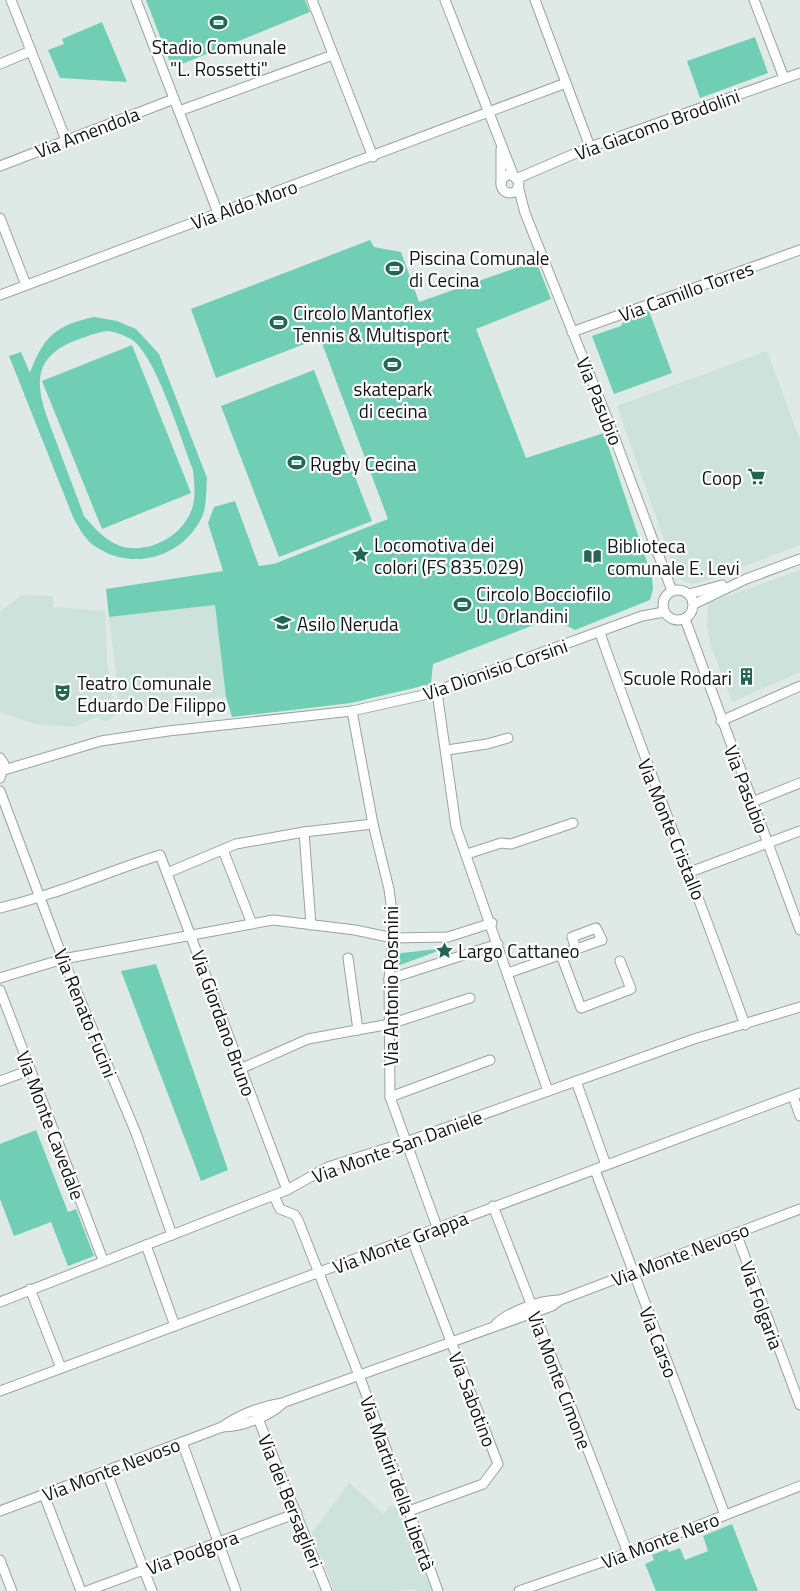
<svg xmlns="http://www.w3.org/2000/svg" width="800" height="1591" font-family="'Titillium Web',sans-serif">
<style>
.built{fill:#cde2db}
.green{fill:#70ceb5;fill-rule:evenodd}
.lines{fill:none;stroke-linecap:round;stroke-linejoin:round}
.minor-casing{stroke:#99a3a0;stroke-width:11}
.minor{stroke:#fff;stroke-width:9}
.labels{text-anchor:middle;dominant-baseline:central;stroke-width:4.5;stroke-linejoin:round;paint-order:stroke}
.poi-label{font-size:19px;fill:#101412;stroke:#fff;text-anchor:start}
.street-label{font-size:19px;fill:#101412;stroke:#fff}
</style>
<rect width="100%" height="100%" fill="#dfeae7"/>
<!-- built -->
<g class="built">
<polygon points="767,351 800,440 800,545 705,581 693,584 683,581 675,571 617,406"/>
<polygon points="800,570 800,672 732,702 711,646 707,627 708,603"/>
<polygon points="21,595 53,596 53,607 105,611 107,661 115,715 106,722 96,717 74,727 35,724 0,712 0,612"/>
<polygon points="215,605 226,697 120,709 109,617"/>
<polygon points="349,1483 384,1514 390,1505 398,1509 432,1591 417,1591 415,1589 392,1591 334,1591 312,1533"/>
</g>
<!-- green -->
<g class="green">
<polygon points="146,0 305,0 310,12 177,66 171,65"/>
<polygon points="102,22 127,82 60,78 48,50 64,44 62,39"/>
<polygon points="755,37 768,73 700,98 687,61"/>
<polygon points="370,240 374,247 401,252 419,302 536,261 551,299 476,329 526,458 604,433 652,577 653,589 650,600 575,630 552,618 433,664 431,684 351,703 232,717 226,697 215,605 109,617 106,589 223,571 208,523 214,507 235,501 259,566 274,564 388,519 320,338 216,378 191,309"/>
<polygon points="649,311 672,373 614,394 592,336 621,326 625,319"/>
<path d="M94,317L117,321L136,329L159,354L207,478C206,491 207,508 201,519C181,558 132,571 96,547C85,540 79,528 73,517L9,356L21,352L30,373C43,337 56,325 94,317ZM107,331C116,332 128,336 135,342C159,365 180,437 193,470C194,482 196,493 193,505C187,531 158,550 131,548C111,547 96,530 84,516C75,491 65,466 56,441C41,401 22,362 74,341C85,337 95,333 107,331Z"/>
<polygon points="132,345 191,493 102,529 42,381"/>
<polygon points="314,370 372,521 279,557 221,406"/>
<polygon points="446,948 400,965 398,963 399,954 402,953"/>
<polygon points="156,964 228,1170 201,1181 121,971"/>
<polygon points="36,1130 68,1212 76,1209 94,1256 68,1266 51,1222 14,1236 0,1199 0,1144"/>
<polygon points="732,1524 758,1591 656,1591 645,1564 654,1560 652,1555 667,1549 669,1552 680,1548 685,1560 708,1551 703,1536"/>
</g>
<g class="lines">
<defs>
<g id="minor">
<polyline points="11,0 66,140"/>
<polyline points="136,0 218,213"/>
<polyline points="312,0 373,157"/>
<polyline points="445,0 514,177"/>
<polyline points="535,0 590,147"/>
<polyline points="754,0 784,78"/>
<polyline points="0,64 31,51"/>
<polyline points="179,111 333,55"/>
<polyline points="501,149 501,183"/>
<polyline points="0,166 174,99"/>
<circle cx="510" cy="184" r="9"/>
<polyline points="516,179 590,147 800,73"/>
<polyline points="518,186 525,213 609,423 672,591"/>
<polyline points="0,218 26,285"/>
<polyline points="0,295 566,83"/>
<polyline points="572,332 800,250"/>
<circle cx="678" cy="605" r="15"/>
<polyline points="689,594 722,585"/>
<polyline points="694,604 746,579 800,559"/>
<polyline points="685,619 800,930"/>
<path d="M600,633C646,764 698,894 745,1025"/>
<polyline points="437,692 456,827 548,1091"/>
<polyline points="352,711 373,824 389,889 394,928 389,979 390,1097 437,1227"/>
<polyline points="721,721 800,686"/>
<polyline points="447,750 487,744 508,738"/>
<polyline points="0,758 4,764 0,778"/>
<polyline points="4,770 101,741 168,731 352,711 428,694 642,616 664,612"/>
<polyline points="0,791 63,959 136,1133 172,1235"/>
<polyline points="752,802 800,783"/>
<polyline points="304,832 311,925"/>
<polyline points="223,850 252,924"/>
<polyline points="467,854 501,843 511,844 573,823"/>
<polyline points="690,872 800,831"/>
<polyline points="167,873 236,844 304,832 373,824"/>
<path d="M0,908C55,895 107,872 160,855L287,1190"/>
<polyline points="561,955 581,1008 631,989 620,961"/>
<polyline points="348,958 358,1030"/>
<polyline points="508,973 602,940 596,928 572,937 576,949"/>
<polyline points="0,978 63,959 273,920 355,930 393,938 448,937 492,923"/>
<polyline points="389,979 498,944"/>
<polyline points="0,990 103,1260"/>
<polyline points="240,1069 308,1039 390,1024 470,998"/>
<polyline points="0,1081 30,1070"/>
<polyline points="576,1081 606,1165"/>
<polyline points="793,1096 800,1116"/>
<polyline points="390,1097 490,1060"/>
<polyline points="595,1170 725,1515"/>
<polyline points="274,1196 280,1209 295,1215 298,1220 359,1375 438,1591"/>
<polyline points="493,1206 628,1553"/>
<polyline points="736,1233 800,1405"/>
<polyline points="146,1245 175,1326"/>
<polyline points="30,1289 61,1368"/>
<polyline points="0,1302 287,1190 328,1167 406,1142 694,1039 800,1007"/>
<path d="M496,1324C510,1311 540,1300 560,1300"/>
<polyline points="0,1391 800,1093"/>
<polyline points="255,1411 327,1591"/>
<path d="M222,1427C241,1427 268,1417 282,1404"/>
<polyline points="182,1442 236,1591"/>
<polyline points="106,1470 152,1591"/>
<polyline points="44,1495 81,1591"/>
<path d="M0,1511L222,1427C238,1415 262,1406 282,1403L552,1306L560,1300L800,1209"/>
<polyline points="409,1511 483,1484 498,1464 411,1237"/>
<polyline points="0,1560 12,1591"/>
<polyline points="87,1591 297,1513"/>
<polyline points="519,1591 628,1553 800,1486"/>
</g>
</defs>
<!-- minor casing -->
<use href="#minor" class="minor-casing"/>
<!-- minor -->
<use href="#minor" class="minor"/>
</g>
<!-- icons -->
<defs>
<symbol id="stadium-bare" viewBox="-9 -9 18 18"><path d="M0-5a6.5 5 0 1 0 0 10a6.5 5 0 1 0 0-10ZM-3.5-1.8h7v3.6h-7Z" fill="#246656" stroke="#fff" stroke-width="2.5" paint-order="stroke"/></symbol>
<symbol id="supermarket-bare" viewBox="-9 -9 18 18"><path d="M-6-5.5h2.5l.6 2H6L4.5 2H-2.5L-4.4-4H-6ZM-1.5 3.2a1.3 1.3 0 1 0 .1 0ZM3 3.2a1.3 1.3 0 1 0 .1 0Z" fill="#246656" stroke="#fff" stroke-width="2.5" paint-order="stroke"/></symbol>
<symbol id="sight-bare" viewBox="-9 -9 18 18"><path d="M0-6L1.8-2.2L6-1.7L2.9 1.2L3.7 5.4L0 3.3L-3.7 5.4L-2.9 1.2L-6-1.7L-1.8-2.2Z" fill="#246656" stroke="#fff" stroke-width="2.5" paint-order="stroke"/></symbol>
<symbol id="library-bare" viewBox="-9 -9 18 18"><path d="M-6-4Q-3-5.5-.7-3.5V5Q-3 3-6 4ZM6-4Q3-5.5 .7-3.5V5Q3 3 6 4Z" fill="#246656" stroke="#fff" stroke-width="2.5" paint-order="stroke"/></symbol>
<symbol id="school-bare" viewBox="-9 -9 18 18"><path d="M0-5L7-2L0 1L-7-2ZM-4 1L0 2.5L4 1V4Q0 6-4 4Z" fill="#246656" stroke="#fff" stroke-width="2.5" paint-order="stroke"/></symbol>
<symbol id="building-bare" viewBox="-9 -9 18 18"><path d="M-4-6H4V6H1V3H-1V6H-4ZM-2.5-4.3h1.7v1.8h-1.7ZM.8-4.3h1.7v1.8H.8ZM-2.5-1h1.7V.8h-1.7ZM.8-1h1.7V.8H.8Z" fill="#246656" stroke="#fff" stroke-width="2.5" paint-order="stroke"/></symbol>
<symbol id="theatre-bare" viewBox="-9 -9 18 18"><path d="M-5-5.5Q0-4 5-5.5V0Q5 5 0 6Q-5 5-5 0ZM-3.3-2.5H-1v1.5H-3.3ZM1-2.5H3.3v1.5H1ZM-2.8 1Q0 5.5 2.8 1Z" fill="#246656" stroke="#fff" stroke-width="2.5" paint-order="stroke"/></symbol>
</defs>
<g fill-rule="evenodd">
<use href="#stadium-bare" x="206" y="10" width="25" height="25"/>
<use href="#stadium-bare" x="382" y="256" width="25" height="25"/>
<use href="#stadium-bare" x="266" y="310" width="25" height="25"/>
<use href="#stadium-bare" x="380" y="352" width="25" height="25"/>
<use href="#stadium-bare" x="284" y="450" width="25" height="25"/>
<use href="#supermarket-bare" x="744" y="464" width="25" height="25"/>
<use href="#sight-bare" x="348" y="542" width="25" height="25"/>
<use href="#library-bare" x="580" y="544" width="25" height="25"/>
<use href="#stadium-bare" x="450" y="592" width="25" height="25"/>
<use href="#school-bare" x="270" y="610" width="25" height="25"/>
<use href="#building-bare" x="734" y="664" width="25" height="25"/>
<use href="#theatre-bare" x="50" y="680" width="25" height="25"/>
<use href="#sight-bare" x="432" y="938" width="25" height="25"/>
</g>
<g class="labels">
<!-- poi labels -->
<g class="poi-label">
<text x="219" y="46" text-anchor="middle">Stadio Comunale<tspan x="219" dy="22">"L. Rossetti"</tspan></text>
<text x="409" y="257">Piscina Comunale<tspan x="409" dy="22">di Cecina</tspan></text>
<text x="293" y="312">Circolo Mantoflex<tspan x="293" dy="22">Tennis &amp; Multisport</tspan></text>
<text x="393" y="388" text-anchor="middle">skatepark<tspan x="393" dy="22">di cecina</tspan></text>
<text x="310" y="463">Rugby Cecina</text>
<text x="742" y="477" text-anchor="end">Coop</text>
<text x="374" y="544">Locomotiva dei<tspan x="374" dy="22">colori (FS 835.029)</tspan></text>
<text x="607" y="545">Biblioteca<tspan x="607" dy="22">comunale E. Levi</tspan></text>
<text x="476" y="593">Circolo Bocciofilo<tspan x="476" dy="22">U. Orlandini</tspan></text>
<text x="297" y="623">Asilo Neruda</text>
<text x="732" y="677" text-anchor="end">Scuole Rodari</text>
<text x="77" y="682">Teatro Comunale<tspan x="77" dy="22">Eduardo De Filippo</tspan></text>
<text x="458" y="950">Largo Cattaneo</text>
</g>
<!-- street labels -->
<g class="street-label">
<text transform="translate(657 124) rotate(-20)">Via Giacomo Brodolini</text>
<text transform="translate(87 132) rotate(-21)">Via Amendola</text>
<text transform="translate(244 204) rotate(-20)">Via Aldo Moro</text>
<text transform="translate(686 291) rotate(-20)">Via Camillo Torres</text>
<text transform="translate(600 401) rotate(68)">Via Pasubio</text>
<text transform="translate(495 669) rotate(-19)">Via Dionisio Corsini</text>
<text transform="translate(747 789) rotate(69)">Via Pasubio</text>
<text transform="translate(672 829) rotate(68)">Via Monte Cristallo</text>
<text transform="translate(390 986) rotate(-90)">Via Antonio Rosmini</text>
<text transform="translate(86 1013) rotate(68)">Via Renato Fucini</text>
<text transform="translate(224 1023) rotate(70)">Via Giordano Bruno</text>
<text transform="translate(51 1125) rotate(69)">Via Monte Cavedale</text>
<text transform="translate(397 1146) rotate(-20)">Via Monte San Daniele</text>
<text transform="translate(400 1242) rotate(-21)">Via Monte Grappa</text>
<text transform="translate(680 1254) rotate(-21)">Via Monte Nevoso</text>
<text transform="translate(762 1305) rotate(70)">Via Folgaria</text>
<text transform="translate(659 1342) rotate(69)">Via Carso</text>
<text transform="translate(560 1380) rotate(69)">Via Monte Cimone</text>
<text transform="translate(473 1399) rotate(69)">Via Sabotino</text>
<text transform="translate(111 1469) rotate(-21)">Via Monte Nevoso</text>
<text transform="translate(398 1483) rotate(70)">Via Martiri della Libertà</text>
<text transform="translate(291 1501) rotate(68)">Via dei Bersaglieri</text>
<text transform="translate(660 1540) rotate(-21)">Via Monte Nero</text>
<text transform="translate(192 1552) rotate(-20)">Via Podgora</text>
</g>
</g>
</svg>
